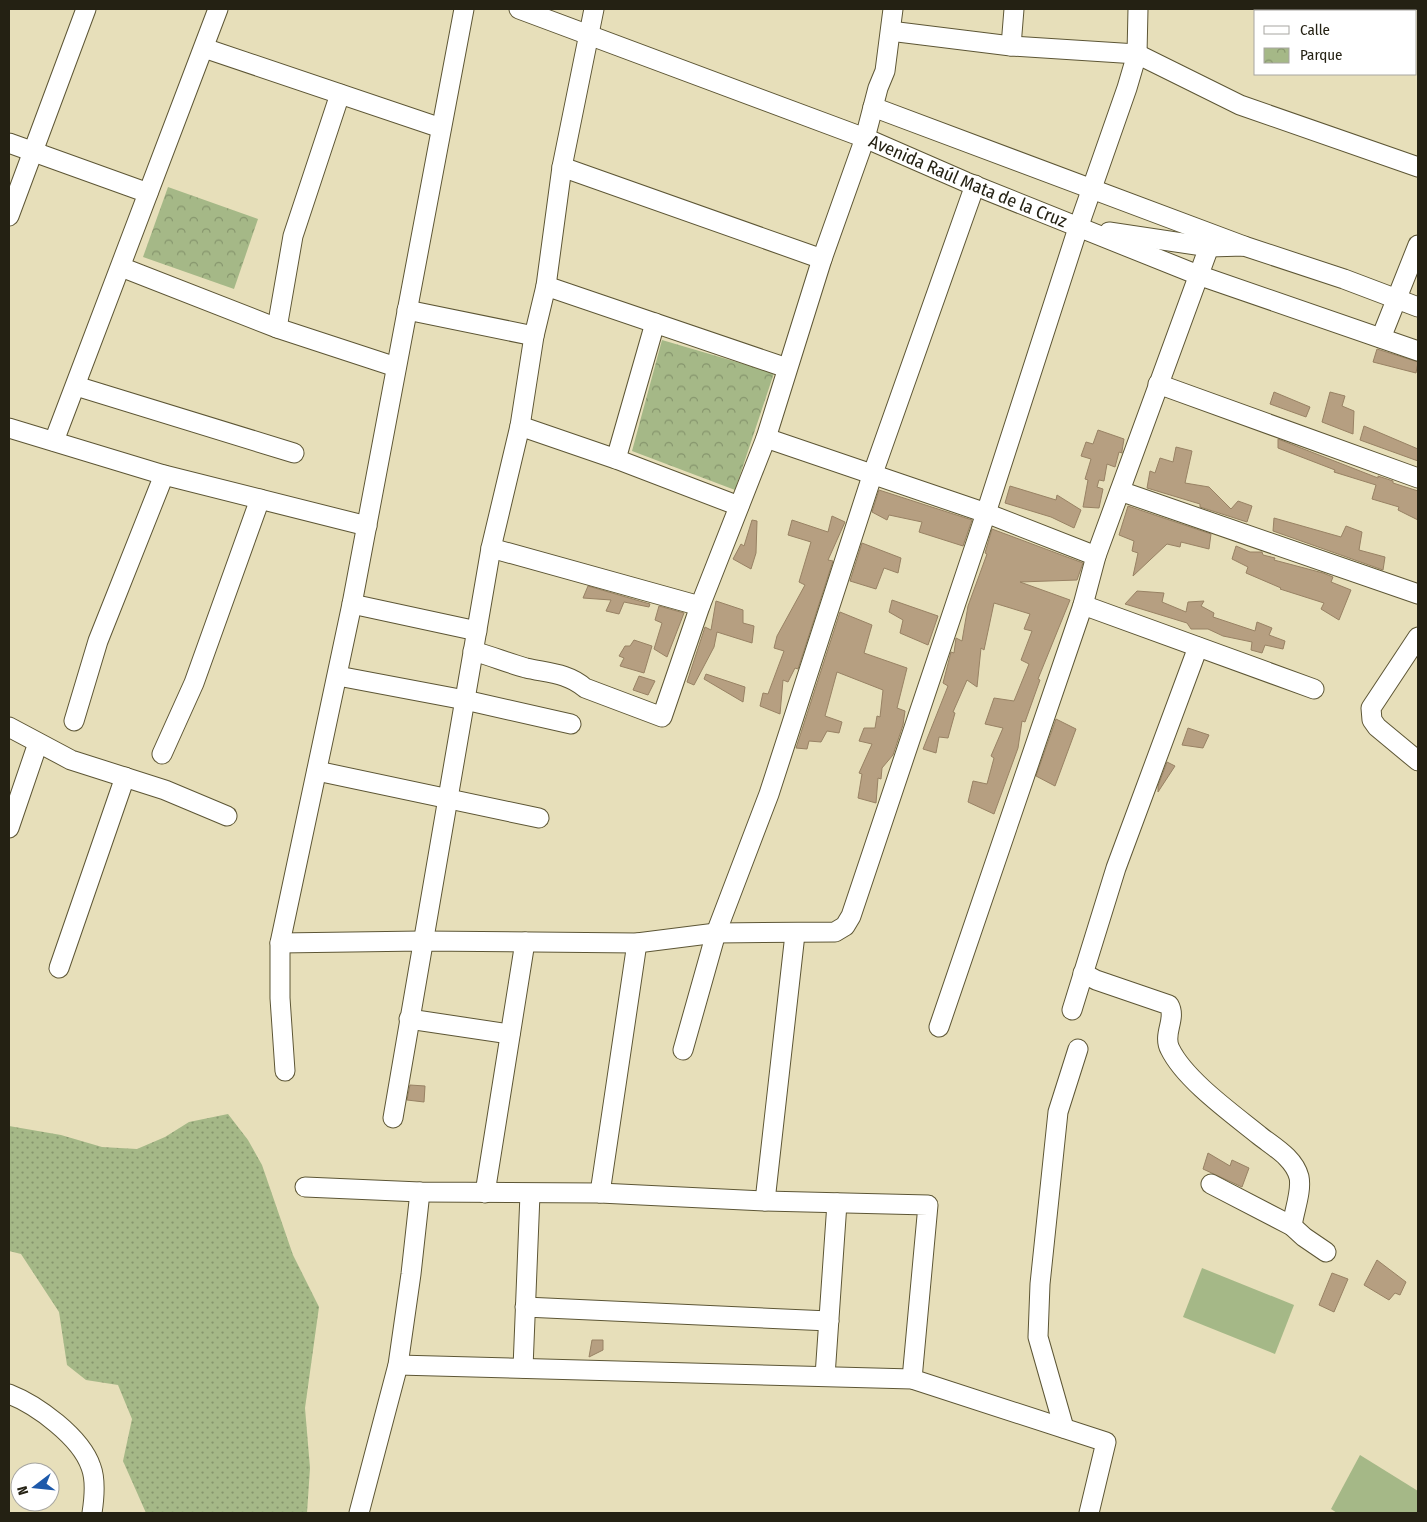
<svg xmlns="http://www.w3.org/2000/svg" width="1427" height="1522" font-family="'Fira Sans Condensed',sans-serif">
<style>
.grass{fill:url(#grass-dots)}
.park{fill:url(#park-crowns)}
.pitch{fill:#a5b887}
.building{fill:#b69f81;stroke:#988264}
.lines{fill:none;stroke-linecap:round;stroke-linejoin:round}
.minor-casing{stroke:#5d5635;stroke-width:21}
.minor{stroke:#fff;stroke-width:19}
.labels{text-anchor:middle;dominant-baseline:central;stroke-width:4;stroke-linejoin:round;paint-order:stroke}
.street-label{font-size:18px;fill:#242113;stroke:#fff}
</style>
<defs>
<pattern id="grass-dots" width="8" height="8" patternUnits="userSpaceOnUse" patternTransform="scale(1.25)"><rect width="8" height="8" fill="#a5b887"/><path d="M2 2h.1M6 6h.1" fill="none" stroke="#86956d" stroke-width="1.8" stroke-linecap="round"/></pattern>
<pattern id="park-crowns" width="20" height="18" patternUnits="userSpaceOnUse" patternTransform="scale(1.25)"><rect width="20" height="18" fill="#a5b887"/><path d="M2 6a3 3 0 1 1 6 0M12 15a3 3 0 1 1 6 0" fill="none" stroke="#86956d"/></pattern>
</defs>
<rect width="100%" height="100%" fill="#e7dfba"/>
<!-- grass -->
<polygon class="grass" points="228,1114 248,1140 262,1165 293,1255 319,1307 305,1408 310,1468 307,1513 146,1513 123,1461 132,1419 118,1385 86,1380 67,1365 59,1312 21,1254 9,1251 9,1126 61,1135 102,1147 137,1149 165,1137 189,1122"/>
<!-- park -->
<g class="park">
<polygon points="168,187 258,219 234,289 143,257"/>
<polygon points="662,340 774,373 735,490 632,451"/>
</g>
<!-- pitch -->
<g class="pitch">
<polygon points="1202,1268 1294,1305 1275,1354 1183,1317"/>
<polygon points="1360,1455 1418,1491 1418,1513 1337,1513 1331,1509"/>
</g>
<!-- building -->
<g class="building">
<polygon points="1377,349 1418,362 1416,373 1373,362"/>
<polygon points="1274,392 1310,407 1306,417 1270,404"/>
<polygon points="1330,392 1345,396 1342,406 1354,411 1353,434 1322,422"/>
<polygon points="1364,426 1418,449 1418,461 1360,440"/>
<polygon points="1098,430 1124,439 1122,451 1122,453 1119,452 1115,467 1107,464 1104,481 1099,480 1097,487 1103,489 1099,508 1083,507 1088,480 1085,479 1091,459 1081,456 1086,442 1093,444"/>
<polygon points="1278,439 1378,478 1378,476 1393,481 1393,483 1418,491 1418,520 1398,510 1399,507 1372,499 1376,485 1334,472 1335,470 1278,448"/>
<polygon points="1176,447 1192,451 1185,483 1209,487 1231,509 1238,501 1252,506 1247,522 1200,507 1200,504 1147,488 1150,471 1155,473 1160,458 1173,462"/>
<polygon points="1010,486 1056,500 1057,495 1081,510 1074,528 1051,517 1005,503"/>
<polygon points="879,490 972,520 963,546 919,532 922,522 889,515 887,520 872,512"/>
<polygon points="1128,506 1211,534 1209,549 1181,542 1180,547 1167,544 1133,576 1138,553 1132,551 1134,541 1119,535"/>
<polygon points="832,516 845,522 828,560 833,561 798,669 795,668 788,682 783,680 780,714 760,706 763,693 768,694 784,651 774,648 777,636 805,585 799,582 811,542 788,535 792,520 828,532"/>
<polygon points="1274,518 1341,537 1346,526 1362,532 1359,550 1385,557 1383,570 1273,531"/>
<polygon points="752,520 757,521 756,553 751,569 733,559 741,544 744,546"/>
<polygon points="992,529 1083,563 1077,580 1020,582 1070,600 1038,679 1040,680 1025,722 1022,721 1018,748 994,814 968,802 973,781 987,784 994,758 991,756 1003,728 985,724 994,698 1014,701 1029,664 1021,660 1032,631 1024,629 1030,614 994,603 984,650 981,648 977,687 967,680 953,712 955,713 948,738 939,737 936,753 923,749 948,686 943,683 951,652 954,653 956,638 962,641 968,606 987,554 985,553"/>
<polygon points="862,543 901,558 898,573 884,568 876,589 850,581"/>
<polygon points="1236,546 1250,552 1262,552 1263,555 1275,558 1274,560 1323,573 1333,577 1331,582 1351,590 1339,620 1321,609 1324,603 1280,589 1281,588 1246,573 1248,567 1232,559"/>
<polygon points="588,586 650,604 649,607 624,602 619,614 606,611 611,600 583,598"/>
<polygon points="1137,591 1164,593 1162,602 1186,612 1188,602 1204,601 1201,606 1214,613 1213,617 1255,631 1257,622 1272,628 1269,635 1285,641 1283,649 1265,645 1262,653 1251,650 1252,642 1223,636 1208,629 1191,629 1187,623 1125,604"/>
<polygon points="892,600 938,616 928,645 900,633 903,620 889,612"/>
<polygon points="716,601 743,610 743,623 754,626 752,643 717,632 714,647 694,685 687,682 705,627 711,630"/>
<polygon points="659,606 684,613 667,657 654,649 662,623 655,620"/>
<polygon points="840,612 872,625 864,653 907,668 897,708 905,711 903,725 893,755 882,768 881,779 878,778 876,803 858,798 862,774 859,773 872,744 859,741 864,728 875,728 877,716 880,717 883,690 837,672 825,716 842,722 839,733 827,731 821,742 809,741 807,749 796,748"/>
<polygon points="634,640 652,646 644,673 620,666 624,658 619,656 625,646 630,646"/>
<polygon points="706,674 745,687 743,702 704,679"/>
<polygon points="639,676 655,681 648,695 633,690"/>
<polygon points="1056,719 1076,729 1055,786 1036,776"/>
<polygon points="1188,728 1209,735 1203,748 1182,745"/>
<polygon points="1167,762 1175,766 1158,792 1158,786"/>
<polygon points="410,1085 425,1086 424,1102 407,1100"/>
<polygon points="1208,1153 1230,1166 1232,1160 1249,1168 1242,1187 1203,1169"/>
<polygon points="1377,1260 1406,1282 1400,1295 1395,1293 1389,1300 1364,1285"/>
<polygon points="1332,1273 1348,1279 1334,1312 1319,1305"/>
<polygon points="592,1340 603,1340 603,1350 589,1357"/>
</g>
<g class="lines">
<defs>
<g id="minor">
<path id="s1" d="M519,9L865,138L966,182L1198,275L1418,351"/>
<polyline points="898,32 1011,46 1137,54 1240,105 1418,167"/>
<polyline points="1011,46 1014,9"/>
<polyline points="204,48 441,128"/>
<polyline points="873,107 1244,246"/>
<polyline points="9,143 148,193"/>
<polyline points="562,167 822,259"/>
<polyline points="9,216 86,9"/>
<polyline points="1109,232 1209,247 1244,246 1344,279 1418,307"/>
<polyline points="121,267 277,328 396,367"/>
<polyline points="546,286 787,368"/>
<polyline points="407,310 534,336"/>
<polyline points="277,328 293,236 340,94"/>
<polyline points="1381,338 1418,245"/>
<polyline points="1158,384 1418,478"/>
<polyline points="76,386 294,453"/>
<polyline points="520,426 616,459 739,506"/>
<polyline points="9,428 164,475 367,526"/>
<polyline points="766,438 986,513 1096,556"/>
<polyline points="54,441 218,9"/>
<polyline points="616,459 655,323"/>
<polyline points="1120,491 1418,594"/>
<polyline points="491,548 700,606"/>
<polyline points="352,604 477,631"/>
<polyline points="1083,605 1314,689"/>
<polyline points="1418,637 1371,708 1372,720 1377,727 1418,761"/>
<path d="M473,651C491,656 508,663 526,668C548,673 568,673 585,688L662,717L700,606L766,438L822,259L865,138L878,88L885,71L893,9"/>
<polyline points="338,676 465,700 571,724"/>
<polyline points="74,721 98,641 164,475"/>
<polyline points="9,727 71,760 165,790 227,816"/>
<polyline points="162,754 194,683 260,499"/>
<polyline points="317,771 539,818"/>
<polyline points="9,828 38,743"/>
<polyline points="280,943 422,941 637,943 716,933 835,932 845,926 851,916 986,513 1078,228 1127,88 1137,54 1138,9"/>
<polyline points="59,968 125,777"/>
<path d="M1083,973L1096,980L1169,1005C1177,1019 1162,1034 1170,1049C1185,1080 1233,1114 1260,1136C1274,1147 1294,1158 1299,1177C1302,1191 1294,1211 1292,1226"/>
<polyline points="1072,1010 1116,868 1198,647"/>
<polyline points="409,1019 510,1034"/>
<polyline points="939,1027 1083,605 1096,556 1209,247"/>
<polyline points="683,1050 716,933 769,794 872,476 975,185"/>
<polyline points="285,1071 280,998 280,943 352,604 464,9"/>
<polyline points="393,1118 491,548 520,426 534,336 546,286 562,167 594,9"/>
<polyline points="1211,1184 1292,1226 1304,1237 1326,1252"/>
<polyline points="305,1187 420,1192 600,1193 765,1201 928,1205 912,1379"/>
<polyline points="485,1193 525,942"/>
<polyline points="600,1193 637,943"/>
<polyline points="765,1201 795,934"/>
<polyline points="525,1307 829,1321"/>
<polyline points="398,1365 912,1379 1106,1442 1089,1513"/>
<polyline points="523,1368 530,1194"/>
<polyline points="825,1376 837,1203"/>
<path d="M9,1394C37,1405 81,1437 91,1467C96,1480 94,1500 92,1513"/>
<polyline points="1064,1428 1038,1337 1040,1284 1058,1112 1078,1049"/>
<polyline points="359,1513 398,1365 411,1274 420,1192"/>
</g>
</defs>
<!-- minor casing -->
<use href="#minor" class="minor-casing"/>
<!-- minor -->
<use href="#minor" class="minor"/>
</g>
<g class="labels">
<!-- street labels -->
<g class="street-label">
<text stroke="none"><textPath href="#s1" startOffset="481">Avenida Raúl Mata de la Cruz</textPath></text>
</g>
</g>
<!-- border -->
<rect width="1427" height="1522" fill="none" stroke="#242113" stroke-width="20"/>
<!-- legend -->
<rect x="1254" y="10" width="162" height="65" fill="#ffffff" stroke="#a7a6a1"/>
<rect x="1264" y="26" width="25" height="8" fill="#ffffff" stroke="#a7a6a1"/>
<text x="1300" y="35" font-size="15" fill="#242113">Calle</text>
<rect x="1264" y="48" width="25" height="15" fill="url(#park-crowns)" stroke="#a7a6a1"/>
<text x="1300" y="60" font-size="15" fill="#242113">Parque</text>
<!-- north arrow -->
<g transform="translate(35 1487) rotate(254)"><circle r="24" fill="#ffffff" stroke="#a7a6a1"/>
<path d="M0-4L9 19L0 12L-9 19Z" fill="#1d59aa"/>
<text y="-8" font-size="14" font-weight="bold" text-anchor="middle" fill="#242113">N</text>
</g>
</svg>
